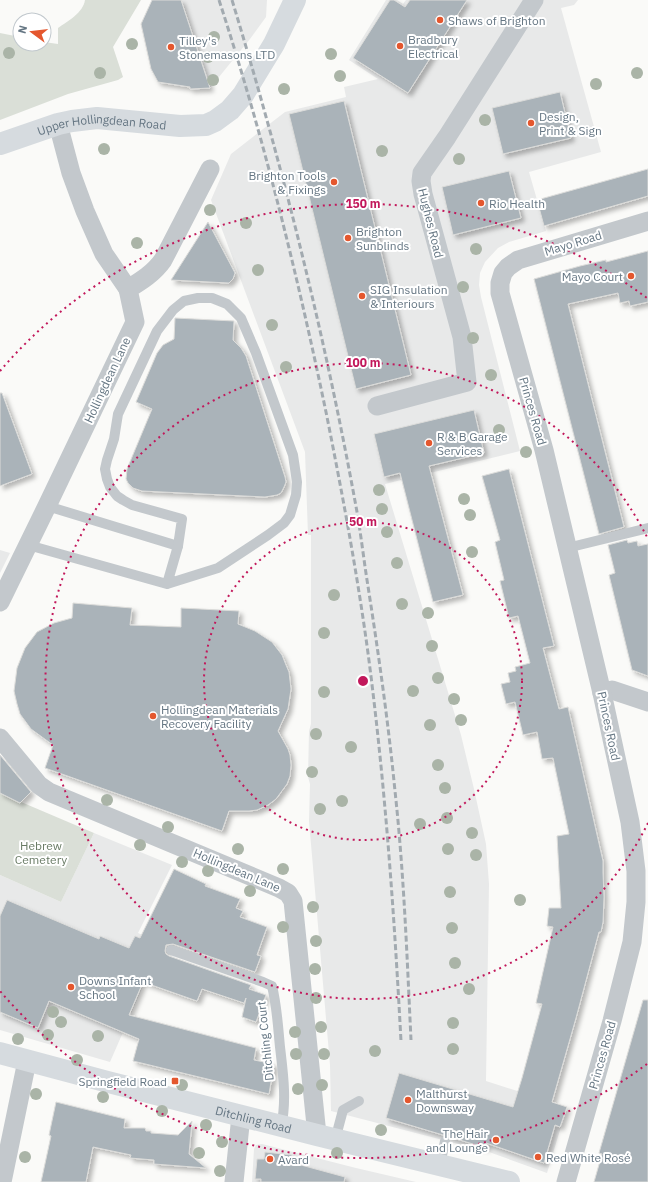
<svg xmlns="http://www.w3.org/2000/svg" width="648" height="1182" font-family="'IBM Plex Sans',sans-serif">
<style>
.built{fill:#e8e9e9}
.green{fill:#dadfd7}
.building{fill:#aab3b9;stroke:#dcdcda;filter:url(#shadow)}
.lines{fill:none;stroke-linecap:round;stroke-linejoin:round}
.lane{stroke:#c3c8cc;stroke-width:10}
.street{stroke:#c3c8cc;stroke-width:19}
.secondary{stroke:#d6dbdf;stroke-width:22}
.rail{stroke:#a2aab0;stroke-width:3;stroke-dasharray:6 3;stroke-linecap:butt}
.tree{fill:#aab4a7}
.ring{fill:none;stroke:#c2185b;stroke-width:2;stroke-dasharray:2 4}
.poi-dot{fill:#e4572e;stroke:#fff;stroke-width:1.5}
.labels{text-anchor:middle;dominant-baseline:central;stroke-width:4;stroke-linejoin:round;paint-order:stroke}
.poi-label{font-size:12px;fill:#657683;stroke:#fff;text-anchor:start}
.street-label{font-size:12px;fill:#657683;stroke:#fff}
.park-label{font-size:12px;fill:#687a64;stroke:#fff}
.centre{fill:#c2185b;stroke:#fff;stroke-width:2}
.ring-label{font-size:12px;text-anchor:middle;font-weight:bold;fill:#c2185b;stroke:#fff;stroke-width:4;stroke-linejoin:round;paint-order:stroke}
</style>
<defs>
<filter id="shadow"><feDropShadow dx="3.5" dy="3.5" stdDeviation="2" flood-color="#0004"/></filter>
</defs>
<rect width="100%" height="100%" fill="#fafaf8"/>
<!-- built -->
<g class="built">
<polygon points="181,0 267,0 266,17 250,39 210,88"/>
<polygon points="386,0 397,0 403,4 406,0 578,0 574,5 561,8 601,152 529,172 546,231 509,242 498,248 485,262 480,273 479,285 481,297 520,451 385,484 461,735 474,789 486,844 489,884 486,1081 567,1107 547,1173 489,1152 331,1111 330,1065 309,821 310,784 308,777 309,731 311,724 311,535 308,535 305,452 211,200 231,154 285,112 346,97 344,87 378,79 349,60"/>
<polygon points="0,550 10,553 0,573"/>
<polygon points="94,833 172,865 138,933 162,943 110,1062 0,1030 0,875 61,902"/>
<polygon points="262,1144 356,1168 416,1182 252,1182 254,1149 256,1145"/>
</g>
<!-- green -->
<g class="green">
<path d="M85,0H141L113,47L123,77L118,80L68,94L0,120V33L20,37V44H44V42L58,44V28C68,21 83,13 85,0Z"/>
<polygon points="0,793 94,833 61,902 0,875"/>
</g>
<!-- building -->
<g class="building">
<polygon points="152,0 181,0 210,88 190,89 190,87 158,82 151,69 141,24"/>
<polygon points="390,0 394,0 405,7 410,0 467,0 408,93 353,58"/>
<polygon points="560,92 571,138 503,154 492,108"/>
<polygon points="344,101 411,375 356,389 289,114"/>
<polygon points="648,169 648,196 544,226 537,200"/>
<polygon points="509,171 521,218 453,235 442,187"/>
<polygon points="208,222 235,273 233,279 229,283 171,280"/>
<polygon points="648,251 648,302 630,306 629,301 620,303 618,293 568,304 624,527 599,534 534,279 580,266 606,260 606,262"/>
<polygon points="175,318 234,321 233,340 241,348 246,356 285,477 286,482 284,487 281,493 277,495 265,497 142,491 133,488 128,483 126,479 127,469 152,409 136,402 157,353 163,345 174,339"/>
<polygon points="0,393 2,393 32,474 0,486"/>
<polygon points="474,410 484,453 429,466 463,595 433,602 400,473 384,477 374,434"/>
<polygon points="509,469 554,646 543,648 559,709 568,707 603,861 603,873 604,897 603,922 601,932 599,932 576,1018 552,1102 567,1107 560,1127 555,1125 544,1163 486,1143 486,1148 450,1137 447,1135 443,1135 386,1118 399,1073 513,1107 522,1078 542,1004 536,1003 553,927 547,926 549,908 561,908 557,836 569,834 553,758 542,759 537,732 523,735 515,702 506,704 501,684 510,682 508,673 516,671 515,667 530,663 518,616 509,618 500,581 504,580 495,542 500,540 482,476"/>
<polygon points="627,540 628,543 637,541 638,546 648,544 648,676 632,670 609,575 615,573 608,545"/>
<polygon points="73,603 132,608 130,625 181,627 181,608 239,611 238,624 255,631 272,642 282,655 286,665 289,672 291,689 288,709 278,731 288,749 290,755 291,765 290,776 287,784 276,799 268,805 257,810 249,811 229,811 222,831 45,768 53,745 31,729 20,714 17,704 14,691 17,668 25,648 37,632 54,623 72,618"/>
<polygon points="0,755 31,792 20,803 0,793"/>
<polygon points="174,869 206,884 205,886 240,899 236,908 243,911 240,917 267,927 257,955 261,956 255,972 173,944 166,945 165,951 166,954 169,956 251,985 249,989 266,995 256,1022 242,1017 246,998 244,1003 202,989 197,1001 143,982 129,1015 256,1048 254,1060 274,1064 272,1082 271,1082 269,1094 133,1061 139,1039 49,1001 38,1028 0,1012 0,916 7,900 99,939 100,936 129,948 135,936 140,938"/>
<polygon points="643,1000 648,1000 648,1182 594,1182 602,1154 599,1153"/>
<polygon points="56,1102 125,1119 124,1128 145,1128 146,1131 151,1131 151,1133 178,1135 192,1121 189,1154 206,1168 154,1164 154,1160 130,1158 131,1155 93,1147 86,1182 41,1182 51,1136 49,1135"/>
<polygon points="265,1152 292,1155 292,1160 301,1160 301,1165 345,1177 344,1182 261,1182 261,1179 255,1179 257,1159 264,1159"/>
</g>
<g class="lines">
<!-- lane -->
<g class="lane">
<polyline points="47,506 178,546"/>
<polyline points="28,545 167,584 218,568 268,535 284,523 290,515 296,495 297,482 293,455 256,353 241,318 227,304 212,298 198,298 184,301 173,310 157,331 118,414 114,439 107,460 105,469 107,479 110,487 117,496 123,500 132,505 182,519 178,546 167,584"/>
<polyline points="567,548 648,528"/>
<path d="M171,950L263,982L272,986C277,1006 278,1027 280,1047C283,1073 287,1101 281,1127"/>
<polyline points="335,1140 343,1110 359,1101"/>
<polyline points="440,1165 445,1141"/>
</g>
<!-- street -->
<g class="street">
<polyline points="58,124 71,173 85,211 104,254 128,289"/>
<polyline points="377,406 467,382 462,337 423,194 421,181 422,173 447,137 534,0"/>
<path d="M0,602L47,506L135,322L128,289C141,281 154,273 163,260L210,169"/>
<polyline points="602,693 612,690 648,702"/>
<polyline points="0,738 39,785 49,792 279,888 288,893 293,901 317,1135"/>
<polyline points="2,1182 27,1061"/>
<polyline points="234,1182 241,1116"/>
<polyline points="566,1182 612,1021 632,942 636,902 636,871 630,822 602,693 544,450 500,293 500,283 503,273 508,267 518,260 648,221"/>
</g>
<!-- secondary -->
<g class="secondary">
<path id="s1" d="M0,144L58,124L72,121L97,118L180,126L206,125L215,121L230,110L243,95L274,44L295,0"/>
<path id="s2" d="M0,1053L108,1082L317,1135L509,1182"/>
</g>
<!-- rail -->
<g class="rail">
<path d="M219,0C263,135 297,273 326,412C342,492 357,572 368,653C385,782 394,911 401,1041"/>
<path d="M232,0C282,164 324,332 355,501C360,527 363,554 367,580C378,650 388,720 395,791C404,874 407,957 411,1040"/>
</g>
</g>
<!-- trees -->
<g class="tree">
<circle cx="214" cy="37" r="6"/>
<circle cx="132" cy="44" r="6"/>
<circle cx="9" cy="53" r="6"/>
<circle cx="331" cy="54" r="6"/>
<circle cx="208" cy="57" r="6"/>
<circle cx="100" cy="73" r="6"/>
<circle cx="637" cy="73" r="6"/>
<circle cx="340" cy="76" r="6"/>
<circle cx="213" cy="80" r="6"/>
<circle cx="596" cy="84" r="6"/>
<circle cx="284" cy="89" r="6"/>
<circle cx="485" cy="120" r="6"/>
<circle cx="104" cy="149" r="6"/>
<circle cx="382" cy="151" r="6"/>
<circle cx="459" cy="159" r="6"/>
<circle cx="210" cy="210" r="6"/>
<circle cx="246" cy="223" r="6"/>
<circle cx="137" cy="243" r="6"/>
<circle cx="476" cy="249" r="6"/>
<circle cx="258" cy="270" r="6"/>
<circle cx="463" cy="287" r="6"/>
<circle cx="272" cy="325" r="6"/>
<circle cx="473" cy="338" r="6"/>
<circle cx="286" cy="367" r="6"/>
<circle cx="491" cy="375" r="6"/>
<circle cx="499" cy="430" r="6"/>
<circle cx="526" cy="452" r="6"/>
<circle cx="379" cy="490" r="6"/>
<circle cx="464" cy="499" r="6"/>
<circle cx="382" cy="509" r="6"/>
<circle cx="470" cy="515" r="6"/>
<circle cx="387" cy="532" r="6"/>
<circle cx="472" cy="552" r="6"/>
<circle cx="397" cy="563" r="6"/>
<circle cx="334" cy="595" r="6"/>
<circle cx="402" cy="604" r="6"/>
<circle cx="428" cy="613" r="6"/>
<circle cx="324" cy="633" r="6"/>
<circle cx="432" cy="646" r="6"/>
<circle cx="438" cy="678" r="6"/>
<circle cx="413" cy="691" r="6"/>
<circle cx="324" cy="692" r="6"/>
<circle cx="454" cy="699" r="6"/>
<circle cx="461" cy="720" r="6"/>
<circle cx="430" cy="725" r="6"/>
<circle cx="316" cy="734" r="6"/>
<circle cx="351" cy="747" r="6"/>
<circle cx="438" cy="765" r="6"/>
<circle cx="312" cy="772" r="6"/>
<circle cx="445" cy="788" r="6"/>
<circle cx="107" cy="800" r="6"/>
<circle cx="342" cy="801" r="6"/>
<circle cx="320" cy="809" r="6"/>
<circle cx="447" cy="818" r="6"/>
<circle cx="420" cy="824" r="6"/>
<circle cx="168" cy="827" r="6"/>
<circle cx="472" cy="833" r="6"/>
<circle cx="140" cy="845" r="6"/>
<circle cx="238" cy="849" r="6"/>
<circle cx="448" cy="849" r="6"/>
<circle cx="476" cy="855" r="6"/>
<circle cx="182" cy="862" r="6"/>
<circle cx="283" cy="869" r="6"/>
<circle cx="208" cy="871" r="6"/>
<circle cx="250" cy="891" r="6"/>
<circle cx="450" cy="892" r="6"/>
<circle cx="520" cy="900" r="6"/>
<circle cx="313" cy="907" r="6"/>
<circle cx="283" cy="927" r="6"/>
<circle cx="452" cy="928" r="6"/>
<circle cx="316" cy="941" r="6"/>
<circle cx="455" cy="963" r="6"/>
<circle cx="315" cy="969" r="6"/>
<circle cx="469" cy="989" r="6"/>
<circle cx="316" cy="998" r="6"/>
<circle cx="53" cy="1012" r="6"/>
<circle cx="61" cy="1022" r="6"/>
<circle cx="453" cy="1023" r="6"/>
<circle cx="321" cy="1027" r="6"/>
<circle cx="295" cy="1032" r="6"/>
<circle cx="48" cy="1035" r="6"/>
<circle cx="98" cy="1036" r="6"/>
<circle cx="18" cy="1039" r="6"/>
<circle cx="453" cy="1049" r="6"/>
<circle cx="375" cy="1051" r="6"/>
<circle cx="296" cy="1054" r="6"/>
<circle cx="324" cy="1054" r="6"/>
<circle cx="77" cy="1060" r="6"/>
<circle cx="182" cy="1085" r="6"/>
<circle cx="322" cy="1085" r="6"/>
<circle cx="298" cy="1089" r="6"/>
<circle cx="36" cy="1094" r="6"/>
<circle cx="103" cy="1097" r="6"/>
<circle cx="162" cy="1111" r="6"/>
<circle cx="206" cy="1125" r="6"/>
<circle cx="381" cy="1130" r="6"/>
<circle cx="222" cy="1142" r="6"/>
<circle cx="199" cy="1153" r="6"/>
<circle cx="337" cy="1153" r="6"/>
<circle cx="25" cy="1157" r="6"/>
<circle cx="220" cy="1171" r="6"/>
</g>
<!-- distance rings -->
<g class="ring">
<circle cx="363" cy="681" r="159"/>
<path d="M648 823A318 318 0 1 1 648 539"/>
<path d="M647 1064A477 477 0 0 1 0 991M0 371A477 477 0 0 1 647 298"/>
</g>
<!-- markers -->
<g class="poi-dot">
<circle cx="440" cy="20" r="4"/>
<circle cx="400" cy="46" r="4"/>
<circle cx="171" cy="47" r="4"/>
<circle cx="531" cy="123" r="4"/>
<circle cx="334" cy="182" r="4"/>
<circle cx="481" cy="203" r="4"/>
<circle cx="348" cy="238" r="4"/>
<circle cx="631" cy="276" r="4"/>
<circle cx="362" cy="296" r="4"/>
<circle cx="429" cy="443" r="4"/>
<circle cx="153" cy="716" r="4"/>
<circle cx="71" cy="987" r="4"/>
<rect x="171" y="1077" width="8" height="8" rx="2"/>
<circle cx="408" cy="1100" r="4"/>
<circle cx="496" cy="1140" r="4"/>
<circle cx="538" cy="1157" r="4"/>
<circle cx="270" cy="1159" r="4"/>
</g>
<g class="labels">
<!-- poi labels -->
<g class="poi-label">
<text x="448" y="20">Shaws of Brighton</text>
<text x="408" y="39">Bradbury<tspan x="408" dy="14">Electrical</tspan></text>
<text x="179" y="40">Tilley's<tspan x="179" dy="14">Stonemasons LTD</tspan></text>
<text x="539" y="116">Design,<tspan x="539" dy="14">Print &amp; Sign</tspan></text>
<text x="326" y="175" text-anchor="end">Brighton Tools<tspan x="326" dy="14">&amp; Fixings</tspan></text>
<text x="489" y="203">Rio Health</text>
<text x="356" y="231">Brighton<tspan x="356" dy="14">Sunblinds</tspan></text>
<text x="623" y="276" text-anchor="end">Mayo Court</text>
<text x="370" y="289">SIG Insulation<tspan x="370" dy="14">&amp; Interiours</tspan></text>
<text x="437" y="436">R &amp; B Garage<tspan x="437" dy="14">Services</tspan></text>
<text x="161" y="709">Hollingdean Materials<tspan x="161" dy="14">Recovery Facility</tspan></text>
<text x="79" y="980">Downs Infant<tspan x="79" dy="14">School</tspan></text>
<text x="167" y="1081" text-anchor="end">Springfield Road</text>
<text x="416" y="1093">Malthurst<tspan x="416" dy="14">Downsway</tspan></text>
<text x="488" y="1133" text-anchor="end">The Hair<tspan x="488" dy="14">and Lounge</tspan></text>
<text x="546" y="1157">Red White Rosé</text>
<text x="278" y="1159">Avard</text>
</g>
<!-- street labels -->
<g class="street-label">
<text stroke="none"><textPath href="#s1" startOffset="105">Upper Hollingdean Road</textPath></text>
<text transform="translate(431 223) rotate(76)">Hughes Road</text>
<text transform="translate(573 243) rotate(-17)">Mayo Road</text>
<text transform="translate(107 380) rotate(-65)">Hollingdean Lane</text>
<text transform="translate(533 411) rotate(74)">Princes Road</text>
<text transform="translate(609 726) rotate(78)">Princes Road</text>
<text transform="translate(237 870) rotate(23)">Hollingdean Lane</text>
<text transform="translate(265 1041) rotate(-96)">Ditchling Court</text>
<text transform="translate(602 1055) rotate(-74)">Princes Road</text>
<text stroke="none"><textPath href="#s2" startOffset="262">Ditchling Road</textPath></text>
</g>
<!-- park labels -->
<g class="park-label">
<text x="41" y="845">Hebrew<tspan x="41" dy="14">Cemetery</tspan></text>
</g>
</g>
<circle cx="363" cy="681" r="6" class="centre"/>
<g class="ring-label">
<text x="363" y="208">150 m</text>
<text x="363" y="367">100 m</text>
<text x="363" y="526">50 m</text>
</g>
<!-- north arrow -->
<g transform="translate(32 32) rotate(285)"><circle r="19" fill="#ffffff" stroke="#c1c8cd"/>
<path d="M0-3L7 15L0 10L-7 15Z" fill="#e4572e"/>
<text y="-6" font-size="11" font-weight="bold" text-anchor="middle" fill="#657683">N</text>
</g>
</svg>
